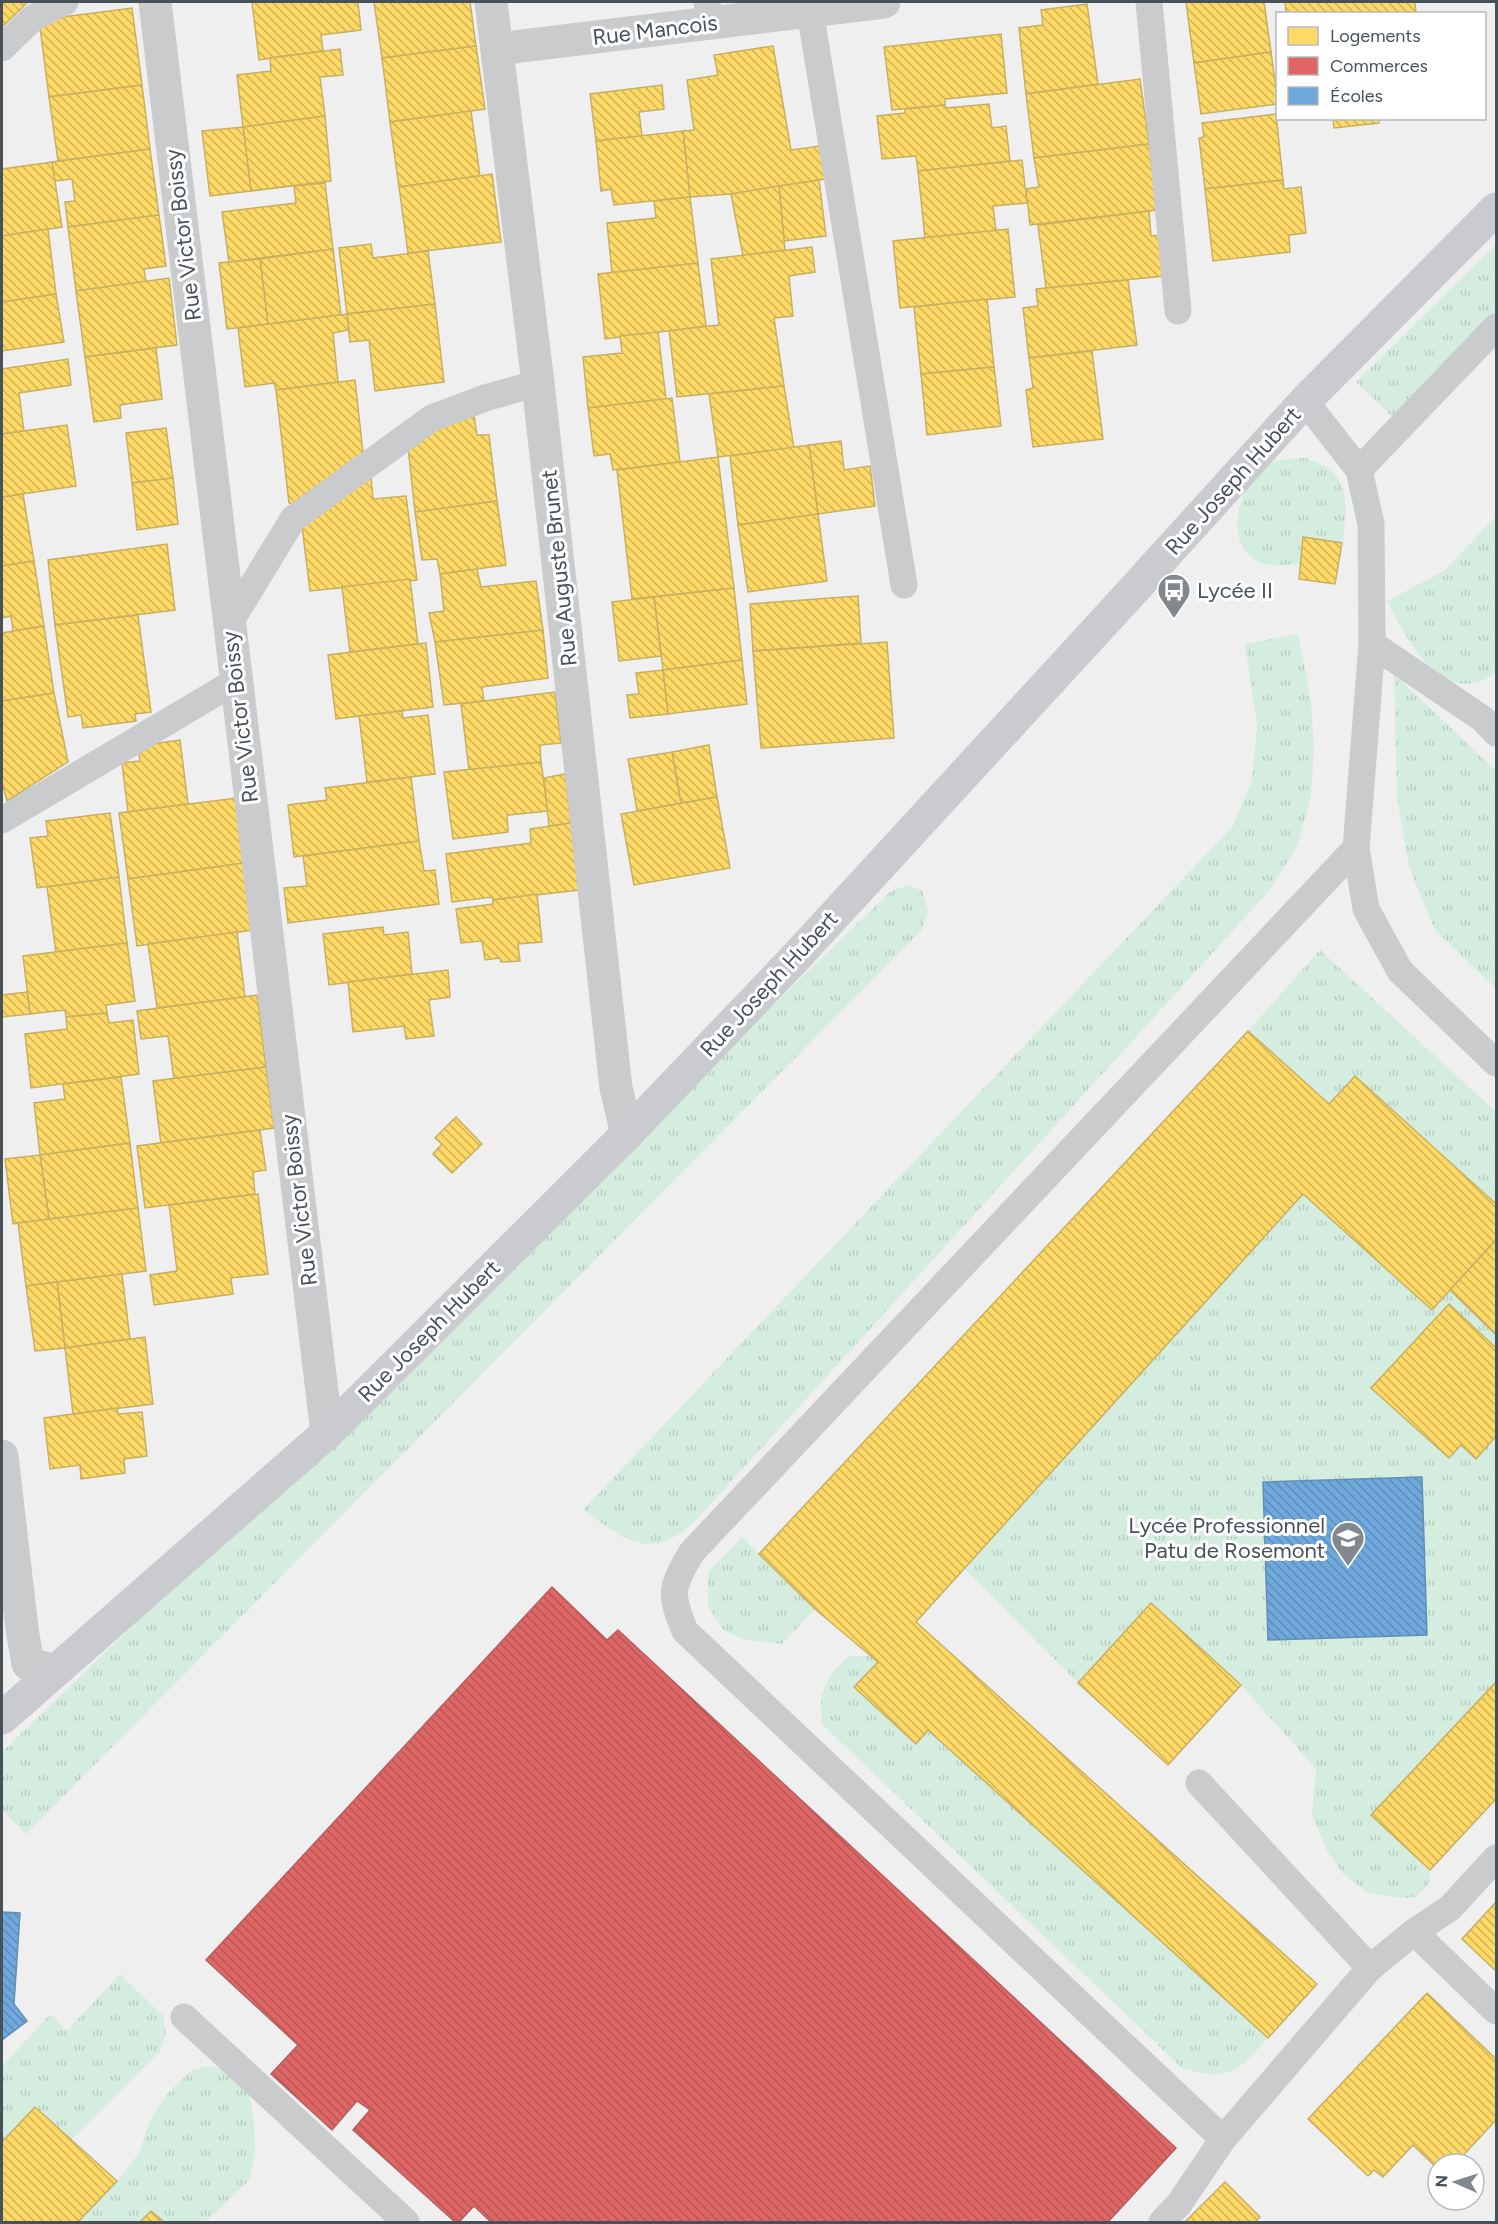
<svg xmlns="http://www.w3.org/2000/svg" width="1498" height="2224" font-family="Figtree,sans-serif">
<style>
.grass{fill:url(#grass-tufts);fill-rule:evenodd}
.homes{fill:url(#homes-back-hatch);stroke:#c8b062;stroke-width:1.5}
.shops{fill:url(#shops-back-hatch);stroke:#b26062;stroke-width:1.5}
.schools{fill:url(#schools-back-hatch);stroke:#638eb5;stroke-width:1.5}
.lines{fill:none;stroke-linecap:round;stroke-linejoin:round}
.lane{stroke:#c9cbcd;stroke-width:27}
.street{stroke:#c9cbcd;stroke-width:33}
.secondary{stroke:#cacbce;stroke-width:33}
.labels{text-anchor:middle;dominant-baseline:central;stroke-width:6;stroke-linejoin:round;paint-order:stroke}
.street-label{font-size:22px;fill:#47515a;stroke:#fff}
.poi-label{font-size:22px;fill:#47515a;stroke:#fff;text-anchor:start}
</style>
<defs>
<pattern id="grass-tufts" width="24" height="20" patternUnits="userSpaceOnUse" patternTransform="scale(1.5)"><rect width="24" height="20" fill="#d4edde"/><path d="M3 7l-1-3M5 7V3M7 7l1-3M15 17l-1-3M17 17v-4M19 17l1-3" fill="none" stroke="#b7cdc1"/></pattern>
<pattern id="homes-back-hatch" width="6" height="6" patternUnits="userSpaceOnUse" patternTransform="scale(1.5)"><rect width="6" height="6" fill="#ffd966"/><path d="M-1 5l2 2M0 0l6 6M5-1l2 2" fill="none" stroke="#d0b257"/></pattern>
<pattern id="shops-back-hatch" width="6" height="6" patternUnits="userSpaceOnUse" patternTransform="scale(1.5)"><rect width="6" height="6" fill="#e06666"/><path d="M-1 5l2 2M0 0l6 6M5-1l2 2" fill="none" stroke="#b75657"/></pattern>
<pattern id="schools-back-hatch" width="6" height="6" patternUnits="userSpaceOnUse" patternTransform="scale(1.5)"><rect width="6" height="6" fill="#6fa8dc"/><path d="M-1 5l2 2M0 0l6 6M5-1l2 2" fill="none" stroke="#5d8bb5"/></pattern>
</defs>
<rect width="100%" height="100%" fill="#efefef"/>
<!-- grass -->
<g class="grass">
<polygon points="1496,244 1496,322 1398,422 1356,382"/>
<path d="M1306,458C1314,462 1326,465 1332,471C1351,491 1346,518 1342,543L1303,537L1301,564C1287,564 1268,568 1255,560C1225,542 1238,491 1259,471C1272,458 1289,459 1306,458Z"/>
<path d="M1496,516V673C1441,710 1409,642 1387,601L1444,571Z"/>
<path d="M1298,634L1311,701L1314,748L1311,796L1297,847L1269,891L695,1521C649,1564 626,1539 583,1510L1233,826L1252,780L1257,725L1245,644Z"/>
<polygon points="1394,674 1496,771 1496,989 1435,930 1409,867 1397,797"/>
<polygon points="909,885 922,891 928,911 922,930 26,1834 2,1810 2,1752 891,891"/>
<polygon points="1320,950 1496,1112 1496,1204 1355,1076 1329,1104 1248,1031"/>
<path d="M1303,1194L1432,1310L1450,1290L1496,1335V1348L1449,1304L1372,1388L1449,1458L1461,1445L1476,1459L1496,1436V1682L1371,1815L1430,1870L1429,1884L1416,1897L1400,1898L1368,1893L1343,1874L1327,1851L1312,1815L1316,1769L1241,1685L1152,1603L1078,1683L965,1569ZM1422,1477L1427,1635L1268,1640L1263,1482Z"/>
<polygon points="742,1537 815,1609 782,1644 746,1640 723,1630 708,1606 708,1572"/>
<path d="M849,1656H871L878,1662L854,1687L915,1743L929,1730L1268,2038C1236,2073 1230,2082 1182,2068L822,1724L821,1696L831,1674Z"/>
<polygon points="120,1974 163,2016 166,2033 160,2051 71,2140 35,2107 2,2142 2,2066 51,2014 67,2031"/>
<polygon points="209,2066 226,2070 250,2096 254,2122 255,2152 250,2179 206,2222 164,2222 151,2211 140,2222 78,2222 117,2181 139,2153 150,2120 167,2094 192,2070"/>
</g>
<!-- homes -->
<g class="homes">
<polygon points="2,2 28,2 2,27"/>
<polygon points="252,2 358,2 361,30 321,35 323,51 259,60"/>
<polygon points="374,2 470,2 476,46 382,58"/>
<polygon points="1186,2 1264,2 1271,52 1194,63"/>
<polygon points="1285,2 1415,2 1416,14 1286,14"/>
<polygon points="1087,4 1098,84 1026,94 1019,28 1043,25 1041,10"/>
<polygon points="132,8 142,85 49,97 39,20"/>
<polygon points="1001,34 1007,93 945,99 945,105 892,110 884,47"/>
<polygon points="476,46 485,109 390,122 382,58"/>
<polygon points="773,46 791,150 827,145 831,178 731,194 690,197 683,131 694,130 687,80 718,75 714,55"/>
<polygon points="340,49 343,75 320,77 325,116 243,127 237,75 271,71 270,58"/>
<polygon points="1271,52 1278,104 1201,114 1194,63"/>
<polygon points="1140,79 1149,144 1034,158 1026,94"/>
<polygon points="142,85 150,149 58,161 49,97"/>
<polygon points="662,85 664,109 639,112 642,136 596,141 590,94"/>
<polygon points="989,104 992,128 1006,126 1010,161 918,171 916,156 882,159 877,116 905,113 905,109 945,105 946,108"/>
<polygon points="471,111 480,176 399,187 390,122"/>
<polygon points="1276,114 1283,180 1205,189 1199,138 1204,137 1202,123"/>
<polygon points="325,116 331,181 251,191 243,127"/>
<polygon points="1333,118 1379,118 1379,123 1334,128"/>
<polygon points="243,127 251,191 210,196 202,131"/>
<polygon points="683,131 690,197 614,205 611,189 601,191 596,141"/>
<polygon points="1149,144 1157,210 1030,225 1026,189 1039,187 1034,158"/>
<polygon points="150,149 159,215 68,227 65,202 75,201 72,179 55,181 52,162"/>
<polygon points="1022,160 1027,203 993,206 996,231 925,238 918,171"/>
<polygon points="52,162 62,227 2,236 2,169"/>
<polygon points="492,174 501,242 408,253 399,187"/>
<polygon points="819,180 826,236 784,241 779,186"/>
<polygon points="1283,180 1284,189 1301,187 1306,233 1289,235 1290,252 1213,261 1205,189"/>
<polygon points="325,183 333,249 229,262 222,212 296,203 294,186"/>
<polygon points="779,186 785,250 743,256 731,194"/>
<polygon points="690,197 698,263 612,273 607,223 656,218 654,201"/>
<polygon points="1149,211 1151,236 1160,235 1164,276 1046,288 1038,225"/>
<polygon points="159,215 166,266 144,269 146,282 76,291 68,227"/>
<polygon points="48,229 56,294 2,302 2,236"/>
<polygon points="1008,229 1015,297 900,308 893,241"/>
<polygon points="371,244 373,258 428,251 435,304 347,314 339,248"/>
<polygon points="812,247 815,272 789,276 793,316 774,318 784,386 677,397 669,330 719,325 711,259"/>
<polygon points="333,249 341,315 268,324 260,259"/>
<polygon points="260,259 268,324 227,329 219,263"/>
<polygon points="698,263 706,326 605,339 598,274"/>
<polygon points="169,278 177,345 85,357 76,291"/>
<polygon points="1128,280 1137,345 1029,358 1023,308 1038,306 1036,289"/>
<polygon points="56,294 64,342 2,351 2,302"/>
<polygon points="987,299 994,367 921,374 914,307"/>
<polygon points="435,304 444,382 375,391 369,340 350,342 347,314"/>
<polygon points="347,314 349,330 333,333 338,382 276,390 274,383 245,387 238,328"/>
<polygon points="658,332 666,399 588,408 583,357 622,353 620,336"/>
<polygon points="156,348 162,399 120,405 121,418 94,422 85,357"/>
<polygon points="1092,351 1103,439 1033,447 1026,390 1033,388 1029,358"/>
<polygon points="68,359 71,385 19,393 24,431 2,434 2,369"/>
<polygon points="994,367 1001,426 927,435 921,374"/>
<polygon points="355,380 363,453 292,504 289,503 276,390"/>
<polygon points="784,386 794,448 718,457 709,394"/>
<polygon points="672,398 680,462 613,470 610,454 594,456 588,408"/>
<polygon points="474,416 477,435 489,435 497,501 415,512 408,447 451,418"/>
<polygon points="67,425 76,486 2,497 2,434"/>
<polygon points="166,428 173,478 132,483 126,433"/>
<polygon points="841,441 844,470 870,466 875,506 818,514 809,445"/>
<polygon points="809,445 818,514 738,525 730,456"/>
<polygon points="718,457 734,588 632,599 617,470"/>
<polygon points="371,477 373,499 406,496 417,580 310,591 302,526"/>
<polygon points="173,478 178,524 137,530 132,483"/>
<polygon points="23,494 34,561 2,566 2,497"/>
<polygon points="497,501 506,565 440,574 437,559 422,560 415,512"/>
<polygon points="818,514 827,581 748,592 738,525"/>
<polygon points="1303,537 1342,543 1335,584 1299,579"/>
<polygon points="167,544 175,610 55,625 48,560"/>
<polygon points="34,561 44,626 13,631 11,616 2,618 2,566"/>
<polygon points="477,569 481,587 536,581 543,630 435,642 429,613 444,611 440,574"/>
<polygon points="410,579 418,644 350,652 342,587"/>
<polygon points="734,588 742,660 663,670 654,597"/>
<polygon points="858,596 861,643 753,651 750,604"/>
<polygon points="654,597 661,656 619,661 612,602"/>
<polygon points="138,615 151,712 135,714 136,721 83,728 81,715 68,717 55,625"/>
<polygon points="44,626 54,693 2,701 2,633"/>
<polygon points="543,630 548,678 482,687 484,701 444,705 435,642"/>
<polygon points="887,642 894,738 761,748 753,651"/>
<polygon points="426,643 433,707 336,719 328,655"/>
<polygon points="742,660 747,704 668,714 663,670"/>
<polygon points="663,670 668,714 630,718 627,695 639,694 636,673"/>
<polygon points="555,692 561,743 540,745 541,762 469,770 461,704"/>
<polygon points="54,693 68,762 7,801 2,782 2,701"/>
<polygon points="402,711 403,718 428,715 435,774 367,782 359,716"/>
<polygon points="180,740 188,804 128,812 122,763 140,761 138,746"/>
<polygon points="709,745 717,797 681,803 672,752"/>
<polygon points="672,752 681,803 637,811 628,759"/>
<polygon points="541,762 548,811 507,815 508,832 453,839 444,772"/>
<polygon points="565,774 571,823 549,826 544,778"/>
<polygon points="411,777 419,841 294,857 288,805 327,800 325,788"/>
<polygon points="717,797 730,868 634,885 621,814"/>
<polygon points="236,798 244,863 128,879 119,813"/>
<polygon points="110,813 119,877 37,888 30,838 48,836 46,821"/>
<polygon points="571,823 579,890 493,900 492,897 452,902 446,854 531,843 530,829"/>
<polygon points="419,841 424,871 435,870 439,904 288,923 284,888 307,886 303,856"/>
<polygon points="244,863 253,930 137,946 128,879"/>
<polygon points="119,877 127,943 56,953 47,887"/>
<polygon points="537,894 542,942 518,944 520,961 501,962 500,958 485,960 482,941 461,943 456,909 493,904 493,900"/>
<polygon points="383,927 384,935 408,932 412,974 329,985 323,934"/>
<polygon points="237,932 245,997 157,1008 148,944"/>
<polygon points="127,943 135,1001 106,1005 107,1013 66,1017 65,1010 30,1014 23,956"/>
<polygon points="448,970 450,997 429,1000 434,1036 406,1039 404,1026 353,1032 348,982"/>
<polygon points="27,992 30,1014 2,1017 2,995"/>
<polygon points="257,995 266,1067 174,1079 168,1036 141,1039 137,1011"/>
<polygon points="107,1013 109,1023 133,1020 139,1074 31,1088 25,1034 67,1029 66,1017"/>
<polygon points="1248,1031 1329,1104 1355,1076 1496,1204 1496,1240 1432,1310 1303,1194 916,1622 1317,1984 1268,2038 928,1730 916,1744 854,1687 878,1662 815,1609 759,1554"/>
<polygon points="266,1067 274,1128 161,1144 153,1081"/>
<polygon points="121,1077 130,1143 40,1155 34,1103 65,1099 63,1084"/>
<polygon points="456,1117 482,1144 452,1173 433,1154 442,1144 435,1138"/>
<polygon points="260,1130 266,1170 253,1172 255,1194 145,1208 137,1146"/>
<polygon points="130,1143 138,1208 49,1219 40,1155"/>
<polygon points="40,1155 49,1219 13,1224 5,1159"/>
<polygon points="258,1194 268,1274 231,1278 233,1294 154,1305 150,1275 177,1271 169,1205"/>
<polygon points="138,1208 146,1271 26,1286 18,1223"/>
<polygon points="1494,1242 1496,1245 1496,1335 1450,1290"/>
<polygon points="122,1274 130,1339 65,1348 57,1282"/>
<polygon points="57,1282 65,1348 35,1351 26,1286"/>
<polygon points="1449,1304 1496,1348 1496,1436 1476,1459 1461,1445 1449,1458 1371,1388"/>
<polygon points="145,1337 153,1404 73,1414 65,1348"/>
<polygon points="117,1408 118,1414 142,1412 147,1456 124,1459 125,1473 81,1479 80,1465 50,1469 44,1418"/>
<polygon points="1151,1603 1241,1685 1168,1765 1078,1683"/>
<polygon points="1496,1682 1496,1799 1430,1870 1371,1815"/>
<polygon points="1496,1902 1496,1971 1462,1939"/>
<polygon points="1427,1993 1496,2059 1496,2120 1455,2164 1438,2164 1438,2169 1413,2145 1383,2177 1374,2170 1368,2176 1308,2119"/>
<polygon points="35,2107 117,2181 78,2222 2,2222 2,2142"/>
<polygon points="1225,2182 1260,2217 1255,2222 1185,2222"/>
<polygon points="151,2211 164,2222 140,2222"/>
</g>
<!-- shops -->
<polygon class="shops" points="552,1587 607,1640 618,1630 1176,2148 1108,2222 491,2222 474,2206 459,2222 455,2222 353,2130 370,2110 357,2101 332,2130 271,2074 298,2045 206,1960"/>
<!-- schools -->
<g class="schools">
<polygon points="1422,1477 1427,1635 1268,1640 1263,1482"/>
<polygon points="2,1912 20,1913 14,2004 27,2021 2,2040"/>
</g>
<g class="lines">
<!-- lane -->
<g class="lane">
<polyline points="707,2 710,23"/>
<polyline points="1149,2 1178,311"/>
<polyline points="810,11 904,585"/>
<polyline points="2,48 33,18 65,2"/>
<polyline points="1305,401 1359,470 1371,524 1372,644 1356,848 1366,909 1400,971 1496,1063"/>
<polyline points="1359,470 1496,327"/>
<polyline points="229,624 293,519 432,418 485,398 538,383"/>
<polyline points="1372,644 1483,719 1496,733"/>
<polyline points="2,820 236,681"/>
<polyline points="1199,1783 1370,1968"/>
<polyline points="1414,1932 1496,2011"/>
<polyline points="184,2017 406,2222"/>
<path d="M1223,2139L685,1631C669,1592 671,1589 691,1553L1356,848"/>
<polyline points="1162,2222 1179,2204 1223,2139 1370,1968 1414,1932 1450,1908 1496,1858"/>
</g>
<!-- street -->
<g class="street">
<polyline points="155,2 327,1433"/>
<polyline points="491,2 538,383 616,1088 627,1134"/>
<polyline points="497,49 884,2"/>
<polyline points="2,1456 22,1629 28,1664 54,1670"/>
</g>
<!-- secondary -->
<polyline class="secondary" points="2,1718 327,1433 627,1134 797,956 1128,596 1305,401 1496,209"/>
</g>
<!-- icons -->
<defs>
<symbol id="bus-pin" viewBox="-11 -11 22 30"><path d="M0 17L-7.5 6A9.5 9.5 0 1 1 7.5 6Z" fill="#82888e" stroke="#fff"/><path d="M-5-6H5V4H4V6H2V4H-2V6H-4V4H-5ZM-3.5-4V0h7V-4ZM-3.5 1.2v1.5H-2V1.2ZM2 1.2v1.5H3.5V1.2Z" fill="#fff"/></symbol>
<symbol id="school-pin" viewBox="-11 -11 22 30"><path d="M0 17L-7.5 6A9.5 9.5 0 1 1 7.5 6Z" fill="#82888e" stroke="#fff"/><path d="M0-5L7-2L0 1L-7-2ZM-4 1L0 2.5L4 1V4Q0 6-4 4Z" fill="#fff"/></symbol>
</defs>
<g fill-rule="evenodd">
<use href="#bus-pin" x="1155" y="571" width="38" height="52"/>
<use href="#school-pin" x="1329" y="1519" width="38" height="52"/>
</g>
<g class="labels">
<!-- street labels -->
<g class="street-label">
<text transform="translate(655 30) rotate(-7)">Rue Mancois</text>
<text transform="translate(183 235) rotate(-97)">Rue Victor Boissy</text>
<text transform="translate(1233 481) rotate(-48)">Rue Joseph Hubert</text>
<text transform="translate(559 568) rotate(-96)">Rue Auguste Brunet</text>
<text transform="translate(240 717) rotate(-97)">Rue Victor Boissy</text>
<text transform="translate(769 984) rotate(-47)">Rue Joseph Hubert</text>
<text transform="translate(299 1200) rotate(-97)">Rue Victor Boissy</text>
<text transform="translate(429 1331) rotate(-45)">Rue Joseph Hubert</text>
</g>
<!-- poi labels -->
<g class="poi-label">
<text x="1197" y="590">Lycée II</text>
<text x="1325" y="1525" text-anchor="end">Lycée Professionnel<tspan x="1325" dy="25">Patu de Rosemont</tspan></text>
</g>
</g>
<!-- border -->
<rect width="1498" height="2224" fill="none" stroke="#47515a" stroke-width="6"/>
<!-- legend -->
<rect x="1276" y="12" width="210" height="108" fill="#ffffff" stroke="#b5b9bd" stroke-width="1.5"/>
<rect x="1288" y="27" width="30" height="18" fill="#ffd966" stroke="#b5b9bd" stroke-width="1.5"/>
<text x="1330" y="42" font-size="18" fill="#47515a">Logements</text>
<rect x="1288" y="57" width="30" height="18" fill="#e06666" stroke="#b5b9bd" stroke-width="1.5"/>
<text x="1330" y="72" font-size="18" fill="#47515a">Commerces</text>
<rect x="1288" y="87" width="30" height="18" fill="#6fa8dc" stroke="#b5b9bd" stroke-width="1.5"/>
<text x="1330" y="102" font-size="18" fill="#47515a">Écoles</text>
<!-- north arrow -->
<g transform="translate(1456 2182) rotate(273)"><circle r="28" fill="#ffffff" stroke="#b5b9bd" stroke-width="1.5"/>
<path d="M0-4.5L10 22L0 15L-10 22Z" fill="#82888e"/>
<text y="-9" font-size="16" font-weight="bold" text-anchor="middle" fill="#47515a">N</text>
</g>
</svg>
